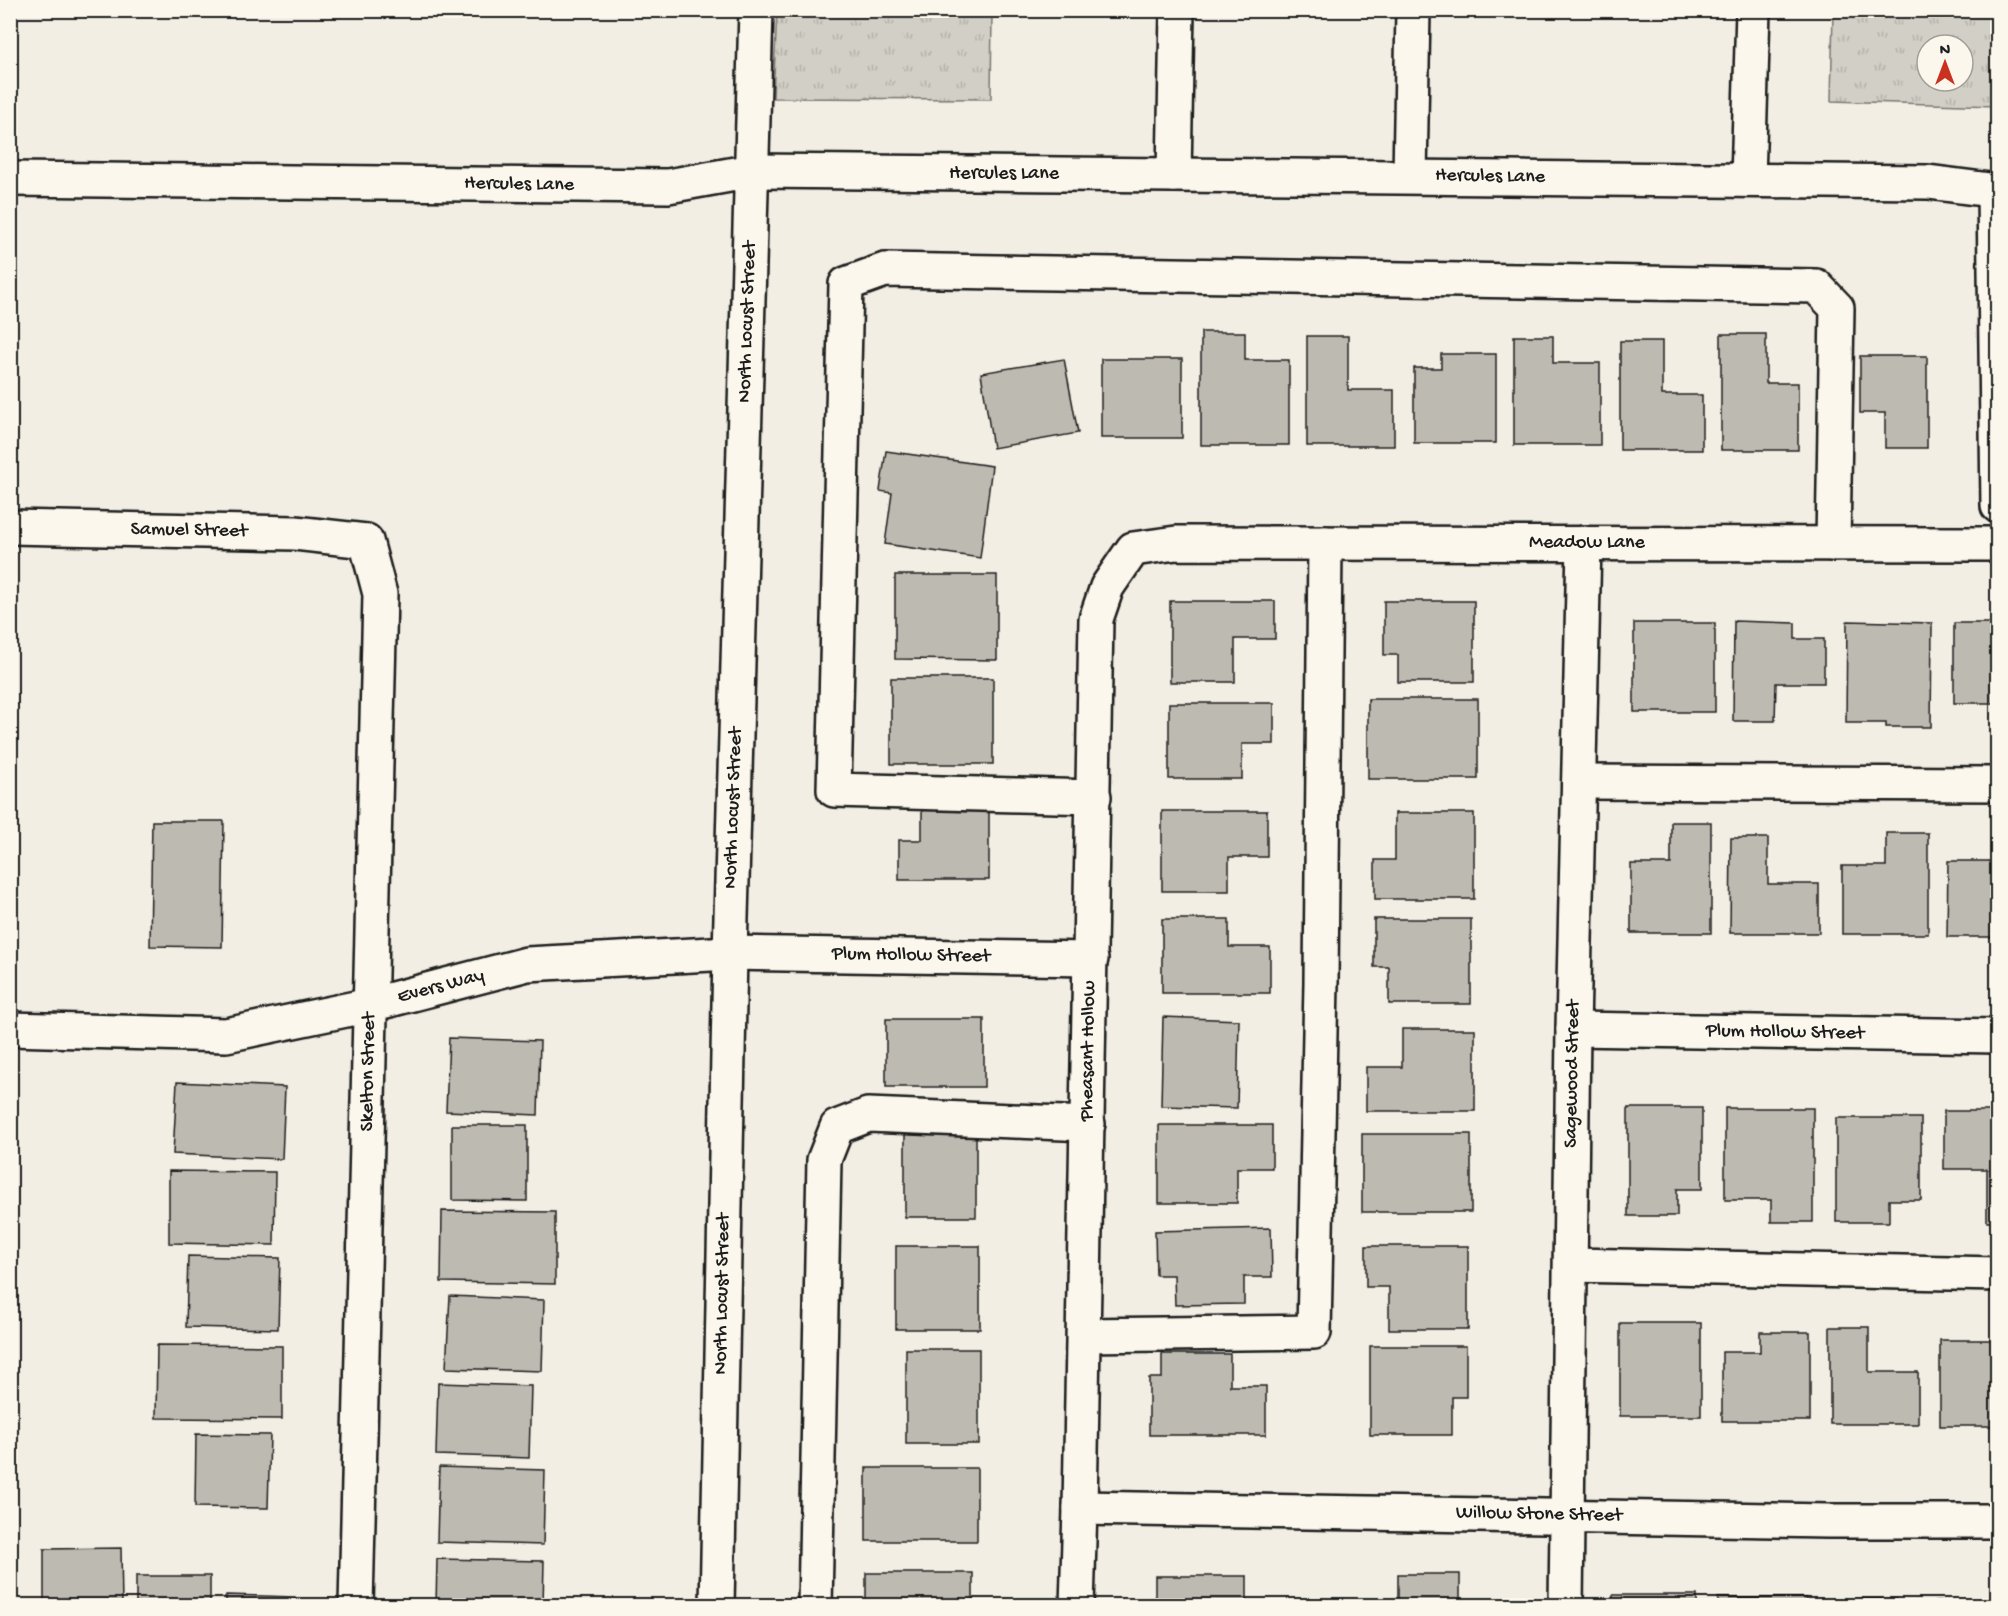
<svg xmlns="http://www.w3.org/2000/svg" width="2008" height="1616" font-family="'Gochi Hand',sans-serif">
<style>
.grass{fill:url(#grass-tufts);stroke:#777671;stroke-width:1.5;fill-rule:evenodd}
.building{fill:#bdbab1;stroke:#1c1c1c;stroke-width:1.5}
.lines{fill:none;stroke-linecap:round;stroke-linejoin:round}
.minor-casing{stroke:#1c1c1c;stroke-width:38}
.major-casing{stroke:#1c1c1c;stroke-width:38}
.minor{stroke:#fbf7ec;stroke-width:33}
.major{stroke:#fbf7ec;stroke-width:33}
.labels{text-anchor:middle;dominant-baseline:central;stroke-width:5;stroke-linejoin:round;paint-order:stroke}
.street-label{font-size:20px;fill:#1c1c1c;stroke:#fbf7ec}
</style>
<defs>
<pattern id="grass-tufts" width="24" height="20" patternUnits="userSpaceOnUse" patternTransform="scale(1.5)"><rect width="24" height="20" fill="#d2cfc6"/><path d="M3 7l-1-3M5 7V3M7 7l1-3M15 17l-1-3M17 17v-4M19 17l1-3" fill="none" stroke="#b4b1aa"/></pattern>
</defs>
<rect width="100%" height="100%" fill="#f2eee4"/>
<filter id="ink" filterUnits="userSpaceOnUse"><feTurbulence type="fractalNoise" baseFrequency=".0167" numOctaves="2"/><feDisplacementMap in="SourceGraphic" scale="12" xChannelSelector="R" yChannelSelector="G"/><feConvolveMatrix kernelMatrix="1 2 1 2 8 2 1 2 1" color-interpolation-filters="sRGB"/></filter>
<g filter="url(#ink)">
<!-- grass -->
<g class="grass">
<polygon points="777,11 992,11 991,99 773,98"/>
<path d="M1833,11H1997V106L1831,101ZM1927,45H1963V81H1927Z"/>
</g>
<!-- building -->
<g class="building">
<polygon points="10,315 13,315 11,440 10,440"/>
<polygon points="1201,332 1245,332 1245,360 1289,360 1289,445 1201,445"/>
<polygon points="1721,334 1766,334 1766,383 1798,383 1798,450 1721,450"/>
<polygon points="1307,336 1348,336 1348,390 1394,390 1394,446 1307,446"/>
<polygon points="1514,336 1553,336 1553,363 1600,363 1600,445 1514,445"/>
<polygon points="1620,341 1662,341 1662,395 1702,395 1702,450 1620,450"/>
<polygon points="1441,354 1496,354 1496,443 1414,443 1414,368 1441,368"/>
<polygon points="1860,356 1927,356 1927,448 1885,448 1885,413 1860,413"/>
<polygon points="1064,359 1078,433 993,448 981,373"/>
<rect x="1101" y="359" width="81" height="79"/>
<polygon points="886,451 992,466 980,558 885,544 892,493 880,491"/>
<polygon points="895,575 997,575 997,660 895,659"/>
<polygon points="1170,601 1275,601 1275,639 1235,639 1235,682 1170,682"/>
<polygon points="1384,601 1474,601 1474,682 1398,682 1398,655 1384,655"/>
<polygon points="1734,621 1795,623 1795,639 1824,639 1824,683 1776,683 1775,721 1733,721"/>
<polygon points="1847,621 1932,623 1931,727 1886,727 1886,723 1846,723"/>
<rect x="1634" y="623" width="81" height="89"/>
<rect x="1954" y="623" width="44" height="80"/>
<rect x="891" y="678" width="102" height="86"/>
<rect x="1368" y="699" width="110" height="80"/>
<polygon points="1169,703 1274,703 1274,744 1242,744 1242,779 1169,779"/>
<polygon points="922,803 989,803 989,880 899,880 899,840 922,840"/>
<polygon points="1162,811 1267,811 1267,857 1229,857 1229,891 1162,891"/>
<polygon points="1395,813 1474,813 1474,899 1375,899 1375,860 1395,860"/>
<polygon points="152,821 224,821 222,947 150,946"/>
<polygon points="1671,822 1711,822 1711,933 1631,933 1631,864 1671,864"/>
<polygon points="1886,833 1928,833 1928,934 1842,934 1842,866 1886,866"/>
<polygon points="1731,838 1768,838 1768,884 1819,884 1819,933 1730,933"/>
<polygon points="1948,861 1998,861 1998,937 1947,937"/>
<polygon points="1162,919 1229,919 1229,947 1270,947 1270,993 1162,993"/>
<polygon points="1374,919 1471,919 1471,1004 1389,1004 1389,967 1374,967"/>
<polygon points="1163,1017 1239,1020 1237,1108 1161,1106"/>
<rect x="886" y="1019" width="98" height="68"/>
<polygon points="1402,1029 1475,1029 1475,1111 1366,1111 1366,1067 1402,1067"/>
<polygon points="449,1038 540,1041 538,1115 446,1111"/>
<polygon points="177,1082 285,1087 282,1159 173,1154"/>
<polygon points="1628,1108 1702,1108 1702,1189 1677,1189 1677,1216 1628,1216"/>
<polygon points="1725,1108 1813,1108 1813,1222 1771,1222 1771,1200 1725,1200"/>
<polygon points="1944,1111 1998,1111 1998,1222 1987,1222 1987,1169 1944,1169"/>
<polygon points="1836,1118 1921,1118 1921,1200 1889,1200 1889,1222 1836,1222"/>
<polygon points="452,1125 527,1125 527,1201 452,1200"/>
<polygon points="1159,1125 1272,1125 1272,1168 1237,1168 1237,1203 1159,1203"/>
<rect x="905" y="1132" width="71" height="85"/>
<rect x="1362" y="1134" width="109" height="78"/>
<polygon points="169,1171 275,1172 274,1245 169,1243"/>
<polygon points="442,1211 555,1212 555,1284 441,1282"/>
<polygon points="1271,1228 1272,1277 1244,1277 1244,1304 1175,1305 1174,1275 1156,1275 1155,1231"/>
<rect x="896" y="1246" width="84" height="83"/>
<polygon points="1366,1246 1468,1246 1468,1329 1389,1329 1389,1287 1366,1287"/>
<polygon points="10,1256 15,1257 13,1329 10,1329"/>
<polygon points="188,1256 280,1258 278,1329 186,1327"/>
<polygon points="450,1296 544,1300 542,1371 446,1368"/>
<rect x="1620" y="1323" width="81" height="93"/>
<polygon points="1830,1327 1869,1327 1869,1372 1918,1372 1918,1424 1830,1424"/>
<polygon points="1760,1332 1810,1332 1810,1421 1722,1421 1722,1352 1760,1352"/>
<rect x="1940" y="1340" width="58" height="86"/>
<polygon points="157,1345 282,1346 282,1419 156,1418"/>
<polygon points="1370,1346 1466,1346 1466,1397 1452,1397 1452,1435 1370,1435"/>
<rect x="906" y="1349" width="73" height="95"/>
<polygon points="1162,1354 1230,1354 1230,1386 1266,1386 1266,1435 1149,1435 1149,1378 1162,1378"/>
<polygon points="438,1383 531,1386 529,1458 436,1455"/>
<polygon points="196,1434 270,1435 268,1508 195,1507"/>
<polygon points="439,1467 545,1470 543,1545 437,1542"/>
<rect x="866" y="1468" width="111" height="73"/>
<polygon points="121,1548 122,1606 44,1606 44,1549"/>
<polygon points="437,1559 544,1561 543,1606 436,1606"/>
<rect x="866" y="1573" width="107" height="33"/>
<rect x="1398" y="1574" width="62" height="32"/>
<rect x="136" y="1576" width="74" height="30"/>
<rect x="1155" y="1576" width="92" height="30"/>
<polygon points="226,1595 295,1597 295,1606 226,1606"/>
<rect x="1613" y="1595" width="84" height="11"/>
<rect x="1718" y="1598" width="88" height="8"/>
<rect x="1825" y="1599" width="72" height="7"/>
<rect x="1935" y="1602" width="63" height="4"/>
</g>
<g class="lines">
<defs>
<g id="minor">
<polyline points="1174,175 1177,10"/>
<polyline points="1410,176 1413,10"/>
<polyline points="10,179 668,186 752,171 1928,182 1998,191"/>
<polyline points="1748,180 1753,10"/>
<polyline points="1994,191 1998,506"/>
<polyline points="10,527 295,533 366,541 380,594 356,1606"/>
<polyline points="1579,782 1998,784"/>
<polyline points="1094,797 834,790 846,284 885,270 1816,286 1837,308 1833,544"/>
<polyline points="10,1029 226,1035 370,1005 527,964 730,953 1091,959"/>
<polyline points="1573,1029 1998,1036"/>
<polyline points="1571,1265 1998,1274"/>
<polyline points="1084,1335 1314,1332 1321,983 1325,543"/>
<polyline points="1080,1508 1828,1521 1998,1521"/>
<polyline points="815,1606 824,1160 837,1127 868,1115 1088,1124"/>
<polyline points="1077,1606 1080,1508 1096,619 1107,587 1133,549 1176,543 1998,544"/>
<polyline points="1566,1606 1573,1029 1584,543"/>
</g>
<polyline id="major" points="717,1606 730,953 756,10"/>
</defs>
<!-- minor casing -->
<use href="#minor" class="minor-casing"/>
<!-- major casing -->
<use href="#major" class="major-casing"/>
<!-- minor -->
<use href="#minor" class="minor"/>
<!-- major -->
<use href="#major" class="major"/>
</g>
</g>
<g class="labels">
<!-- street labels -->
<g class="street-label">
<text x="1004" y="174">Hercules Lane</text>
<text transform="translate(1490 177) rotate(1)">Hercules Lane</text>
<text transform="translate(519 185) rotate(1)">Hercules Lane</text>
<text transform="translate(748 322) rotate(-88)">North Locust Street</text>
<text transform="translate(189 531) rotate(1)">Samuel Street</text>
<text x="1587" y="543">Meadow Lane</text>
<text transform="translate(734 808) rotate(-88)">North Locust Street</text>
<text transform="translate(911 956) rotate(1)">Plum Hollow Street</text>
<text transform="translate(441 987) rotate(-15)">Evers Way</text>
<text transform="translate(1785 1033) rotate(1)">Plum Hollow Street</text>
<text transform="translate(1089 1051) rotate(-89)">Pheasant Hollow</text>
<text transform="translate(369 1072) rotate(-89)">Skelton Street</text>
<text transform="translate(1573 1074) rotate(-89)">Sagewood Street</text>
<text transform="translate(723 1294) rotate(-89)">North Locust Street</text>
<text transform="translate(1539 1515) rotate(1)">Willow Stone Street</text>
</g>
</g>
<!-- margin -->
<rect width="2008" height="1616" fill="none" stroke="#fbf7ec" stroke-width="36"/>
<rect x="18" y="18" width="1972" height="1580" fill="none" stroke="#1c1c1c" stroke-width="2" filter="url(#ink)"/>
<!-- north arrow -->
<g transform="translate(1945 63)"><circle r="28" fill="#fbf7ec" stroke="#a29f99" stroke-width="1.5"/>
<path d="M0-4.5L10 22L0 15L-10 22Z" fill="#c8321e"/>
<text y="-9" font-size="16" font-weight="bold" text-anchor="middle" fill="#1c1c1c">N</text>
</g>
</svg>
